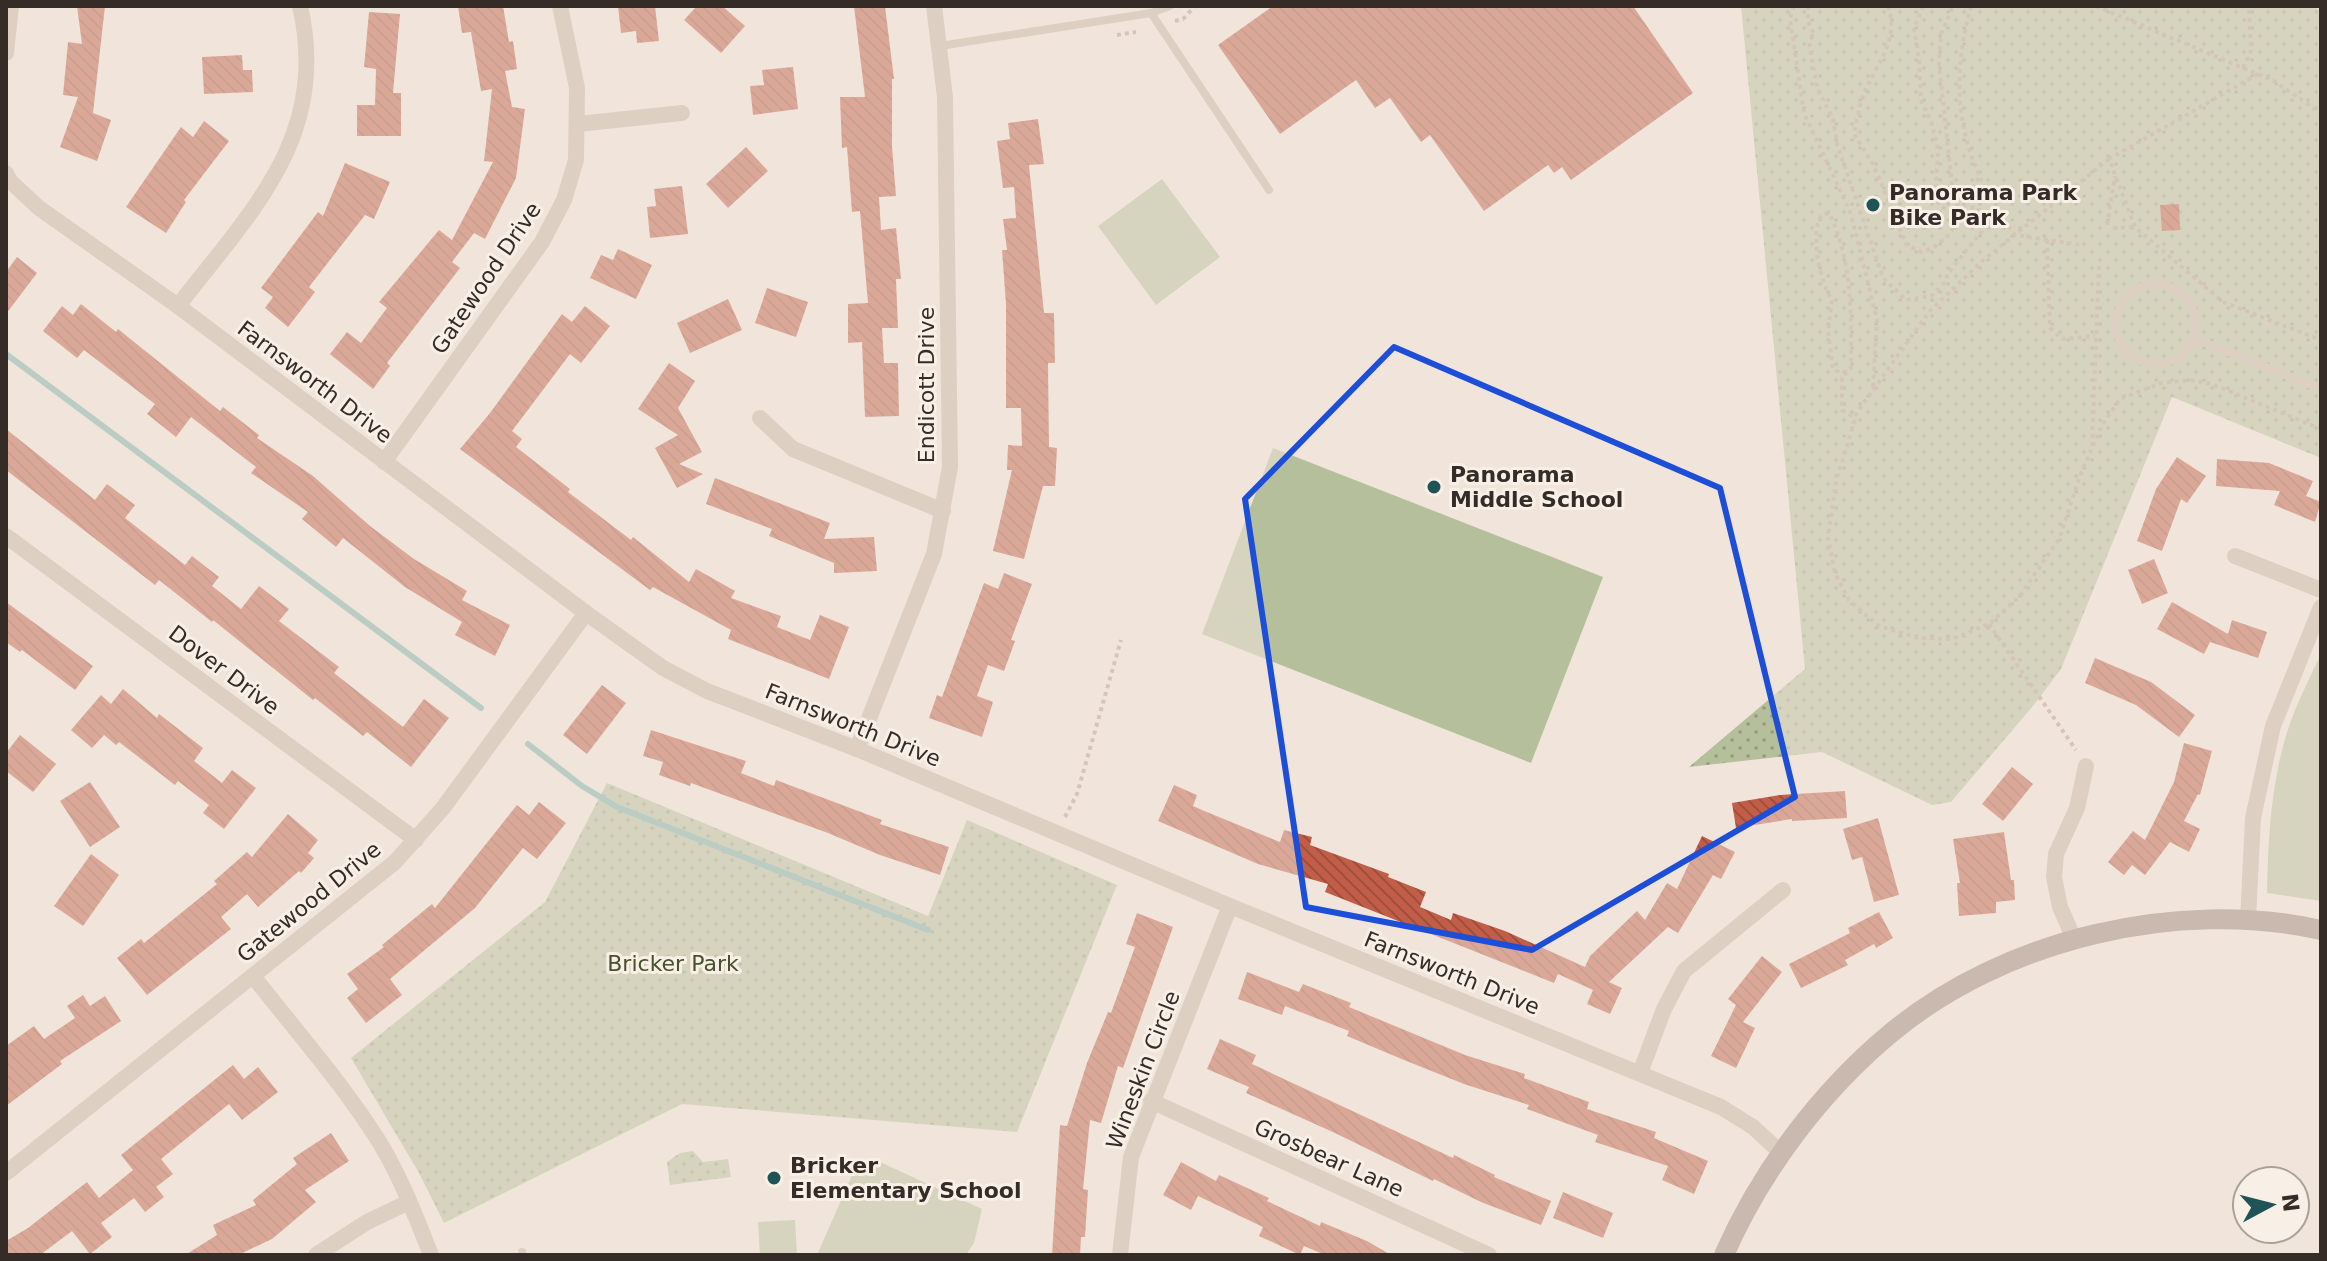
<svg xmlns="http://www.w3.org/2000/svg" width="2327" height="1261" font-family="'DejaVu Sans',sans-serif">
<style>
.green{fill:#b5bf9b}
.park{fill:url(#park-dots)}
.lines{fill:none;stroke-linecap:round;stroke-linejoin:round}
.stream{stroke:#7badac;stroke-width:6}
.building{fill:url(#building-back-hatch)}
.path{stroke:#b49e91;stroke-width:4;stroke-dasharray:4 4;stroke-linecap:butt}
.lane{stroke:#c8b4a7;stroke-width:8}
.street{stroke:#c8b4a7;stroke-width:16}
.secondary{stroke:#9c8378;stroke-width:20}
.marked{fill:none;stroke:#1d4ed8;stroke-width:6;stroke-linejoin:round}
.poi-dot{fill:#1e5455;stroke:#f8efe7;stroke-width:3}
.labels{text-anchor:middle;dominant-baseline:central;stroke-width:6;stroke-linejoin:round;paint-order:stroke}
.poi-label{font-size:22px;font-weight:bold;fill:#352b27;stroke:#f8efe7;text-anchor:start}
.street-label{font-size:22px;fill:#352b27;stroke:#f8efe7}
.park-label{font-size:22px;fill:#46522c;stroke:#f8efe7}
</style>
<defs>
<pattern id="park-dots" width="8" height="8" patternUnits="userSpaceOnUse" patternTransform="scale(2)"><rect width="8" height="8" fill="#b5bf9b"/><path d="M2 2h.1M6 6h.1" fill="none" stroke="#949b7e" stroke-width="1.8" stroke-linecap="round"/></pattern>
<pattern id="building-back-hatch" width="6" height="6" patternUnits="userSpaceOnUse" patternTransform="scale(2)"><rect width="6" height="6" fill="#c25e48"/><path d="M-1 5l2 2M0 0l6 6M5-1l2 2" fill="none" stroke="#9e4e3c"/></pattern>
</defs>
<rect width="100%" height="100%" fill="#f1e5db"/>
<!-- green -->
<g class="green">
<polygon points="1162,179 1220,257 1156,305 1098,226"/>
<polygon points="1273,448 1603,577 1531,763 1202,634"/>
<path d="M2321,654V901L2267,893C2268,832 2272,767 2295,710C2303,691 2312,673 2321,654Z"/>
<polygon points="878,1161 982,1209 974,1243 966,1255 817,1255 857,1164"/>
<polygon points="795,1220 797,1255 760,1255 758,1222"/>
</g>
<!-- park -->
<g class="park">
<polygon points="1741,6 2311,6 2321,10 2321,458 2172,397 2061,669 2033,706 1951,802 1932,805 1822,752 1689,767 1805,669"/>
<polygon points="607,783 928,916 967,820 1117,885 1017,1132 682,1104 444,1223 419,1173 351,1058 545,902"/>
<polygon points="693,1151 703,1162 728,1159 731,1177 670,1185 667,1162 680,1153"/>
</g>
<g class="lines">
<!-- stream -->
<g class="stream">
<polyline points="6,354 481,708"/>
<polyline points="528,744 582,786 617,807 928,930"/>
</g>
</g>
<!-- building -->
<g class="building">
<polygon points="77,6 105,6 93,113 111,120 97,161 60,147 78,97 63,95 68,42 82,44"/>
<polygon points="458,6 503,6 509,42 513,41 517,69 505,71 512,107 525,109 516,178 485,239 474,233 452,262 460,268 387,363 390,366 373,389 330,354 347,332 361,343 387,308 379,302 439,230 452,240 493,162 484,161 492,89 481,91 471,32 462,33"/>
<polygon points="618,6 655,6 659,41 637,43 636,31 621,33"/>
<polygon points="697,6 722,6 745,26 721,53 684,20"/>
<polygon points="854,6 885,6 894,79 892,79 892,146 896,196 879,197 881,230 896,228 901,279 896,279 898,328 882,328 884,363 898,363 899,416 865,417 862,342 848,343 848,304 868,303 860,211 852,212 847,147 842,148 840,97 865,97"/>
<polygon points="1273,6 1633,6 1693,93 1571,180 1562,167 1554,173 1548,165 1484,211 1430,135 1421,142 1390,98 1375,108 1356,80 1280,134 1218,45"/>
<polygon points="369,12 400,14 393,93 401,93 401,136 357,136 357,105 375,105 376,69 364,67"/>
<polygon points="242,55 243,70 252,70 253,92 204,94 202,57"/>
<polygon points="793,67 798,109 753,115 750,86 764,85 762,70"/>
<polygon points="1038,119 1044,164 1029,165 1044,313 1054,313 1055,363 1048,363 1049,447 1057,448 1055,486 1043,486 1024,559 993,551 1012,470 1007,470 1008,445 1022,446 1021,408 1006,408 1006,304 1002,250 1007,250 1003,219 1016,218 1014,187 1003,188 997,141 1010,139 1008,123"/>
<polygon points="204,121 229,141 184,200 186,202 166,233 126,207 181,127 193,137"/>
<polygon points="746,147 768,171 728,208 706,184"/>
<polygon points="345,163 390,182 374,219 365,215 309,287 315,292 288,327 265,308 273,297 261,288 318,212 323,216"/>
<polygon points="682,186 688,234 650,238 647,207 656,206 654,189"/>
<polygon points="2179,204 2180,230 2162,231 2160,205"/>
<polygon points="618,249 652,265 636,299 590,278 601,255 613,260"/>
<polygon points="17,257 37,273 6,314 6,272"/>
<polygon points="767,288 808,302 796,337 755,323"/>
<polygon points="728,299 742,330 690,353 677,323"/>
<polygon points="81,304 116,332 118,329 220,411 223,407 259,435 257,438 313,476 370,526 414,559 467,591 462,600 510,625 495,656 455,635 462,622 405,587 343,538 336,547 302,519 308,512 251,473 256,467 191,417 176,437 147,414 155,404 84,350 77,358 43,331 62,306 73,315"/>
<polygon points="585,306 610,326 581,363 570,354 512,431 522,439 516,447 570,489 568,492 631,540 633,537 689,582 696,569 735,591 731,598 781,616 777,627 810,640 820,615 849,627 829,679 728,639 731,630 653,587 650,590 460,449 490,413 562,314 572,322"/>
<polygon points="669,363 695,381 678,408 702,452 679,464 703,474 677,488 655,448 678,435 638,409"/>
<polygon points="6,429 95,500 107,484 135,505 125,518 185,565 192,556 219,577 212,586 241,609 259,586 289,609 279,621 339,667 334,673 403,727 424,699 449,718 411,767 367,732 363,736 315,698 313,700 213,620 212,622 159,580 155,585 6,470"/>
<polygon points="2177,457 2206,476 2187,503 2181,499 2162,551 2137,541 2156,489"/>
<polygon points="2217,459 2269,463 2313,481 2306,496 2321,502 2315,522 2274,505 2280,491 2216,486"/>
<polygon points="715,478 830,523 824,539 874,537 877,571 834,573 834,563 769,536 772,529 706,504"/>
<polygon points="2154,559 2168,593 2142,604 2128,570"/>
<polygon points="1004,573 1032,584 1011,640 1015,641 1004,671 988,665 977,696 993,702 982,737 929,718 937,695 942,697 984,583 998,589"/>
<polygon points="6,602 93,666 75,690 22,650 20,652 6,642"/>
<polygon points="2172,602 2228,634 2232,620 2267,632 2258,658 2210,642 2204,654 2157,629"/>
<polygon points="2095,658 2151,682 2195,715 2179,737 2136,705 2085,683"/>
<polygon points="602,685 626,703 587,754 563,735"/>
<polygon points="123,689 157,718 159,714 203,748 194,761 222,783 232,770 256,788 224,829 203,813 209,805 178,781 175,785 119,742 116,745 104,735 92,748 71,730 101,695 111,704"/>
<polygon points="651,730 746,761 741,773 774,786 776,780 882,820 880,824 949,847 940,875 880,855 828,833 691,783 690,786 659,775 663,762 643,756"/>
<polygon points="20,735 56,764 33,792 6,771 6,753"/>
<polygon points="2184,743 2212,751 2200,795 2198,794 2184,821 2200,829 2189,852 2170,842 2145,875 2132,865 2124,875 2108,862 2133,831 2145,840 2174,782"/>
<polygon points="2012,767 2033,784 2003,821 1982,804"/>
<polygon points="90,782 120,827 90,847 60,801"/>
<polygon points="1174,785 1197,795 1193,806 1202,810 1280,842 1284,830 1312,837 1310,845 1389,874 1388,877 1426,892 1420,907 1451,920 1453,913 1505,931 1585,967 1590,956 1637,911 1645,920 1667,883 1677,889 1702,836 1735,852 1721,879 1713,875 1678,933 1668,927 1609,982 1622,988 1610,1014 1587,1004 1593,990 1558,974 1554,983 1325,892 1328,884 1258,864 1158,821"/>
<polygon points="1845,791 1847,818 1792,821 1792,819 1736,828 1732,803 1780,795"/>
<polygon points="539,802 566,823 537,859 523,848 475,908 390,979 402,995 366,1023 347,998 358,989 347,974 384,947 382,945 432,904 435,908 517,805 529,815"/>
<polygon points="288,814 318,840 308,853 314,858 301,873 299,871 258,907 247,894 221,917 231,929 147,995 117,958 141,939 144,943 217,884 214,881 247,852 252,857"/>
<polygon points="1878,818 1899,895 1874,902 1862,857 1852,860 1843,829"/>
<polygon points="2004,832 2011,880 2014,880 2015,900 1996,902 1996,913 1959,916 1957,883 1960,883 1953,839"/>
<polygon points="91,854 119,875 83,926 54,906"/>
<polygon points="1879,912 1893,938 1876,948 1874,944 1845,960 1848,965 1801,988 1789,964 1850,933 1848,928"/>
<polygon points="1137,913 1173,927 1123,1068 1118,1066 1101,1123 1090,1120 1083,1189 1088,1190 1085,1237 1081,1237 1080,1255 1052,1255 1060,1125 1067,1126 1087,1063 1108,1012 1111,1013 1135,947 1126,944"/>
<polygon points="1762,956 1782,972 1743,1022 1755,1028 1736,1068 1711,1056 1736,1005 1728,999"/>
<polygon points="1247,972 1299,992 1303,984 1351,1003 1349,1007 1465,1055 1525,1074 1524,1078 1589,1102 1587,1109 1656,1132 1654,1138 1708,1161 1694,1194 1662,1180 1668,1166 1595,1142 1598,1135 1527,1109 1529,1105 1464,1084 1404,1060 1347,1036 1349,1031 1285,1006 1282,1015 1238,999"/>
<polygon points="83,995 90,1006 105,996 121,1021 60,1061 62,1064 6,1106 6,1046 34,1026 44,1039 75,1018 67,1006"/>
<polygon points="1220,1039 1256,1055 1252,1064 1453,1158 1454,1155 1495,1175 1494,1177 1551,1201 1541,1225 1481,1202 1434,1179 1433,1181 1335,1133 1246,1093 1249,1087 1207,1069"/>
<polygon points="233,1065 244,1079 258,1067 278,1092 242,1120 229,1104 161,1159 173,1174 156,1187 164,1197 145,1212 134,1198 101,1223 112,1237 90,1254 72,1231 40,1255 6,1255 6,1241 28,1228 87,1182 99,1198 133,1170 121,1155"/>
<polygon points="331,1133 349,1161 305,1190 316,1202 272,1239 238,1255 185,1255 217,1235 213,1225 256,1205 253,1200 297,1164 293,1158"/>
<polygon points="1181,1162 1216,1181 1219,1175 1269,1198 1267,1201 1320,1226 1321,1222 1367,1241 1391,1255 1325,1255 1304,1246 1300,1255 1259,1236 1263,1227 1198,1196 1191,1210 1163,1195"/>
<polygon points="1563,1192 1613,1213 1603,1238 1553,1218"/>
</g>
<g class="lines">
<!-- path -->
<g class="path">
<polyline points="1794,6 1790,18 1804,113 1851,214 1877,320 1873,387"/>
<polyline points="1808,6 1808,22 1814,34 1809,42 1817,88 1833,119 1837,144 1883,278 1906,300 1931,296 1944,283 1949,272 1982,231 1983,215 1976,207 1964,209 1954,203 1939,64 1941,34 1953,6"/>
<path d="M1888,6C1901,44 1872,67 1861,102C1858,112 1856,124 1854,134L1873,164L1906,244L1921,252C1958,242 1963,204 1980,175"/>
<polyline points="1923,6 1914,29 1919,59 1921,100 1931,122 1938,150 1936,188 1939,205 1951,212 1962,209"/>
<path d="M1971,6C1947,94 1960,161 2015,235L2082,245"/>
<polyline points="2096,6 2274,81 2321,113"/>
<polyline points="1175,21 1183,19 1195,6"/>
<polyline points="1117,35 1136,32"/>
<polyline points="2243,68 2251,51 2249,6"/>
<polyline points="2258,74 2109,159 2135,227 2223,302 2321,340"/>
<polyline points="2109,159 1981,262 1929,312 1857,412 1836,482 1828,538 1835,573 1849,600 1879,626 1918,638 1952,639 1989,624 2019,597 2059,539 2080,476 2102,425 2120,399 2161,383 2191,380 2212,384 2321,429"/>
<polyline points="2107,225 2115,176"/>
<polyline points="2113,228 2134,227"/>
<polyline points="2047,240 2050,328 2062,339 2095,336"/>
<path d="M1847,372H1839L1833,369L1828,331L1832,300C1820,283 1809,232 1822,215L1829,213C1853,261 1851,316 1851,368L1842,377V410L1856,418"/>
<polyline points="2092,446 2099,263"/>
<polyline points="1989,624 2076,750"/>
<polyline points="1065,817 1077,794 1121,640"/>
</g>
<!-- lane -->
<g class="lane">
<polyline points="1151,13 1269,190"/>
<polyline points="940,46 1151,13 1170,6"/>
<circle cx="2156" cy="324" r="40"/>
<polyline points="2193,338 2321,389"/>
<polyline points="522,1255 522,1252"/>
</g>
<!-- street -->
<g class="street">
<polyline points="6,53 11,6"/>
<polyline points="578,124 682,113"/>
<polyline points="6,173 10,181 39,208 178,306 586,613 663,668 707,691 857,749 1230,906 1721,1107 1753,1127 1780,1152"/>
<path d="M178,306C251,211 330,137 300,6"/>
<polyline points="760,418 793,449 943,511"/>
<polyline points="384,462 542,242 564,200 576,160 577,88 560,6"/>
<polyline points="6,536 416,840"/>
<polyline points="2235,556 2321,590"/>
<polyline points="857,749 934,554 950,467 945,97 934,6"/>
<polyline points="2248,920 2253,818 2273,726 2321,607"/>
<polyline points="2075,941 2060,907 2054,877 2056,854 2077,808 2086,766"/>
<path d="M253,976C296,1031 343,1084 380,1143C401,1178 416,1217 431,1255"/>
<polyline points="1640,1073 1664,1009 1684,971 1783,890"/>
<polyline points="1151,1101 1489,1255"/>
<polyline points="6,1173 395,862 443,808 586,613"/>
<polyline points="316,1255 367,1222 409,1202"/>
<polyline points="1120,1255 1131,1157 1230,906"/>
</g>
<!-- secondary -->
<path class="secondary" d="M1724,1255C1761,1171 1820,1092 1891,1033C2004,939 2178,898 2321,930"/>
</g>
<!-- marked area -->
<path d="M0 0H2327V1261H0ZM1394,347L1720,488L1795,797L1532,950L1306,907L1245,499Z" fill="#f1e5db" fill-opacity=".55" fill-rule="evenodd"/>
<path class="marked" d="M1394,347L1720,488L1795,797L1532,950L1306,907L1245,499Z"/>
<!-- markers -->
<g class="poi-dot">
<circle cx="1873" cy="205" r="8"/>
<circle cx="1434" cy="487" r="8"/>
<circle cx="774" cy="1178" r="8"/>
</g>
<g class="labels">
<!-- poi labels -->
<g class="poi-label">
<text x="1889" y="192">Panorama Park<tspan x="1889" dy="25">Bike Park</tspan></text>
<text x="1450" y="474">Panorama<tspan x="1450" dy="25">Middle School</tspan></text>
<text x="790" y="1165">Bricker<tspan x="790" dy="25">Elementary School</tspan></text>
</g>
<!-- street labels -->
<g class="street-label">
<text transform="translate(486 278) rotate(-56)">Gatewood Drive</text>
<text transform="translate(315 382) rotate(37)">Farnsworth Drive</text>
<text transform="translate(926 385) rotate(-90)">Endicott Drive</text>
<text transform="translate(224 670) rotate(37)">Dover Drive</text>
<text transform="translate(853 725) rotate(22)">Farnsworth Drive</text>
<text transform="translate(309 902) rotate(-39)">Gatewood Drive</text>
<text transform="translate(1452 973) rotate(22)">Farnsworth Drive</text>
<text transform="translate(1143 1070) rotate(-69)">Wineskin Circle</text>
<text transform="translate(1329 1158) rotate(24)">Grosbear Lane</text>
</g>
<!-- park labels -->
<g class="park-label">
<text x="673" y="963">Bricker Park</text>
</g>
</g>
<!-- border -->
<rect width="2327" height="1261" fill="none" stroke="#352b27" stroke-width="16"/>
<!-- north arrow -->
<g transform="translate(2271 1205) rotate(83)"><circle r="38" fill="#f8efe7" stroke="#aaa19a" stroke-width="2"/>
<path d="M0-6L14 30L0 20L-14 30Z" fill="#1e5455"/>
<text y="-12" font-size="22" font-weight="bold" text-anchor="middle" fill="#352b27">N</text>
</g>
</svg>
